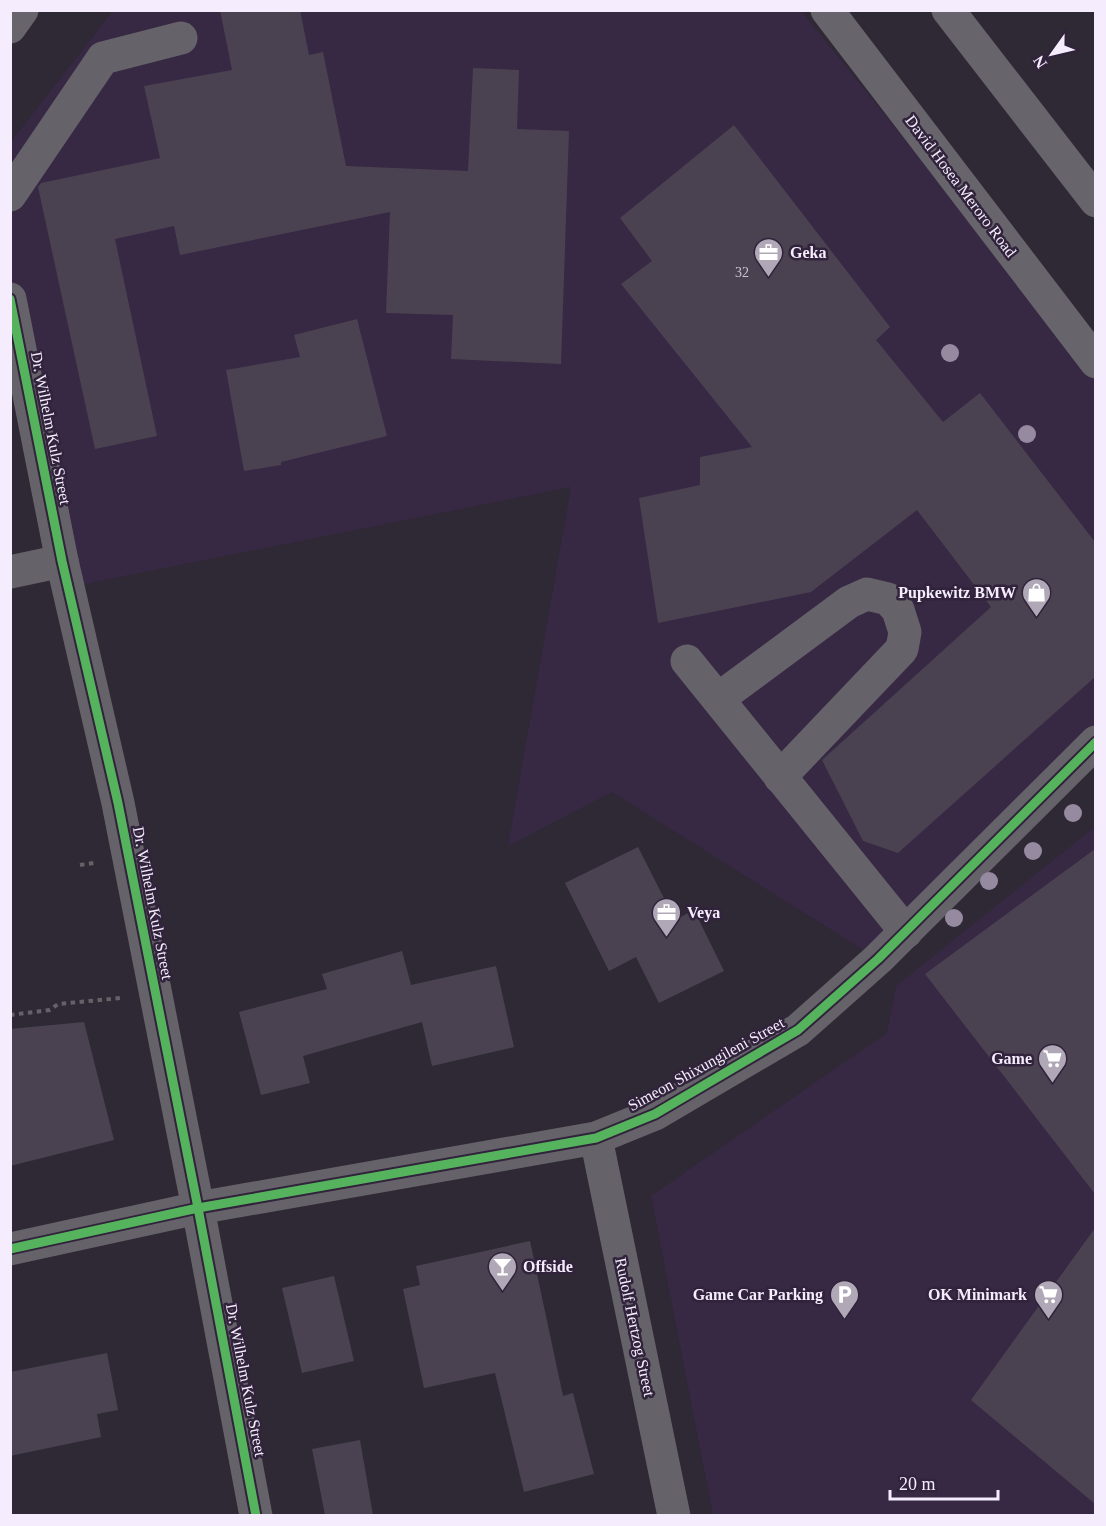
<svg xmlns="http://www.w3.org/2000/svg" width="1106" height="1526" font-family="Georgia,serif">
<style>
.built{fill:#372844}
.building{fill:#4a4251}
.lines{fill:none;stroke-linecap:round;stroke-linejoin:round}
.path{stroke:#656167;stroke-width:4;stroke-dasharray:4.5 4.5;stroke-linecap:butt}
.minor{stroke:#656369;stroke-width:33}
.major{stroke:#67646c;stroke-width:33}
.cycleway-casing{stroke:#30233b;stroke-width:13}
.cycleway{stroke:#56b35d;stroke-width:9}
.tree{fill:#968aa1}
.labels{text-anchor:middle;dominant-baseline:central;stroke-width:5;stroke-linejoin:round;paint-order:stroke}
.number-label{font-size:14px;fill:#cac2d2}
.street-label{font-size:16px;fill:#f5edfd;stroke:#30233b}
.poi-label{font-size:16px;font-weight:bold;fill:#f5edfd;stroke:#30233b;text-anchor:end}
</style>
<rect width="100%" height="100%" fill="#2f2935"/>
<!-- built -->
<g class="built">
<polygon points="113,11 801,11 1095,374 1095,742 878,959 612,792 508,846 571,487 69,587 11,314 10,143"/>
<polygon points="1095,827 1095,1515 713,1515 651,1196 887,1033 896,986"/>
</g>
<!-- building -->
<g class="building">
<polygon points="220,10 300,10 309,55 323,52 346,166 468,171 473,68 519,70 517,129 569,131 561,364 451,359 453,315 386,313 390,212 180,255 174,226 115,239 157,436 95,449 38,187 41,183 160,158 144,86 232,70"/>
<polygon points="734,125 890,327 876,340 943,422 980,393 1095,542 1095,677 898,853 863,841 822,760 991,607 917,510 811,592 658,623 639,498 700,485 700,457 752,447 621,284 652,261 620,218"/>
<polygon points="357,319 387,436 281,462 281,465 244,471 226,370 300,357 294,335"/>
<polygon points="638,847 675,920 694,910 724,971 659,1003 636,957 609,971 565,883"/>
<polygon points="1095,849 1095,1194 925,974"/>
<polygon points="402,951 411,985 496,966 514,1047 432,1066 422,1022 303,1056 310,1083 261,1095 239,1012 327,989 322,974"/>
<polygon points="84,1022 114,1140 10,1166 10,1029"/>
<polygon points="1095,1228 1095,1504 971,1400"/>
<polygon points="530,1241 563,1396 573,1393 594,1474 524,1492 495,1373 424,1388 403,1289 420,1285 416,1266"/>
<polygon points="334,1276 354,1361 302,1373 282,1288"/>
<polygon points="107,1353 118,1410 97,1414 101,1437 10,1456 10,1372"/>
<polygon points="360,1440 373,1515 325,1515 312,1449"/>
</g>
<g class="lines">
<!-- path -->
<g class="path">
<polyline points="80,865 94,863"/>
<polyline points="10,1015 50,1010 58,1004 121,998"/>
</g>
<!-- minor -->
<g class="minor">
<polyline points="10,195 103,58 181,38"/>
<polyline points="10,299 62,561 118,803 198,1208 256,1516"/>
<polyline points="10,572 62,561"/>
<polyline points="687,661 906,932"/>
<polyline points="718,699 849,602 867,594 888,599 898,610 905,632 902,649 780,777"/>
<polyline points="596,1138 674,1516"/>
<polyline points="10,1249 198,1208 596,1138 655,1114 798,1030 878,959 1096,742"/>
</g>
<!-- major -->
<g class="major">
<polyline points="827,10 1096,362"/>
<polyline points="948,10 1096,201"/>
<polyline points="10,27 22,10"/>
</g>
<defs>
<g id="cycleway">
<polyline points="10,299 62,561 118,803 198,1208 256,1516"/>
<polyline points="10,1249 198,1208 596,1138 655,1114 798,1030 878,959 1096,742"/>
</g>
</defs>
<!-- cycleway casing -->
<use href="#cycleway" class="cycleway-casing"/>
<!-- cycleway -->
<use href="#cycleway" class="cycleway"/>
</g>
<!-- trees -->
<g class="tree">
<circle cx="950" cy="353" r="9"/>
<circle cx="1027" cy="434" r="9"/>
<circle cx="1073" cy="813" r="9"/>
<circle cx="1033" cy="851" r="9"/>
<circle cx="989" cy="881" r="9"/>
<circle cx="954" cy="918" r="9"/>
</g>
<!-- icons -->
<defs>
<symbol id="office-pin" viewBox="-11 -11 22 30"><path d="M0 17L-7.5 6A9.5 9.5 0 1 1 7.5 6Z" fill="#b0a8b7" stroke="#30233b"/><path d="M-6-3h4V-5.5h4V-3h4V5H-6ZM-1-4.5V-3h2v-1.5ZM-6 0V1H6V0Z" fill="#fff"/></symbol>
<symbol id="shop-pin" viewBox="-11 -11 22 30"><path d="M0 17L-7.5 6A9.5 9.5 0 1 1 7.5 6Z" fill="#b0a8b7" stroke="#30233b"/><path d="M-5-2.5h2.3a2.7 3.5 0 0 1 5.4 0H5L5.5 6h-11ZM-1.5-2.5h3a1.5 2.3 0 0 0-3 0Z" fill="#fff"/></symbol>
<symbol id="supermarket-pin" viewBox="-11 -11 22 30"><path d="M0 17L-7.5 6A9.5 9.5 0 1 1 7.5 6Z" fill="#b0a8b7" stroke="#30233b"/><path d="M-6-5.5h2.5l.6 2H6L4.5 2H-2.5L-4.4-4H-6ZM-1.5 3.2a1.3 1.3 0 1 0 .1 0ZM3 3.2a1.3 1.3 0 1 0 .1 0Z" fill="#fff"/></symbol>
<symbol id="bar-pin" viewBox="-11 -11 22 30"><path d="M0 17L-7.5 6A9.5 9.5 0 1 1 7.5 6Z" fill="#b0a8b7" stroke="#30233b"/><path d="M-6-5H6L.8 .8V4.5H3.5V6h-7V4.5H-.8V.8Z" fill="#fff"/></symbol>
<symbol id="parking-pin" viewBox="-11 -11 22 30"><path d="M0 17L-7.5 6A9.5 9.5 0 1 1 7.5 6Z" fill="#b0a8b7" stroke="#30233b"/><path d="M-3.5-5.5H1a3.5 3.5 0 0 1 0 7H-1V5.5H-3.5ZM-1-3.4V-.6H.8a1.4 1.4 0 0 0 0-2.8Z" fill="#fff"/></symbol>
</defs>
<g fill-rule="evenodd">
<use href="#office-pin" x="752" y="236" width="33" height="45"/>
<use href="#shop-pin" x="1020" y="576" width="33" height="45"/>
<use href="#office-pin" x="650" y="896" width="33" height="45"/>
<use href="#supermarket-pin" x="1036" y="1042" width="33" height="45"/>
<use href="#bar-pin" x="486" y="1250" width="33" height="45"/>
<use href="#parking-pin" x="828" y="1278" width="33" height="45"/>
<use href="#supermarket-pin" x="1032" y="1278" width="33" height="45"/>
</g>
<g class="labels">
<!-- number labels -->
<g class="number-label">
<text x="742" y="272">32</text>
</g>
<!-- street labels -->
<g class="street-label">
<text transform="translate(961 186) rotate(53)">David Hosea Meroro Road</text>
<text transform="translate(51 428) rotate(79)">Dr. Wilhelm Kulz Street</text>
<text transform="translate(153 903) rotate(79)">Dr. Wilhelm Kulz Street</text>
<text transform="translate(706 1064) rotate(-29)">Simeon Shixungileni Street</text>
<text transform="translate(635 1327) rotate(78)">Rudolf Hertzog Street</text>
<text transform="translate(246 1380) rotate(79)">Dr. Wilhelm Kulz Street</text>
</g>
<!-- poi labels -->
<g class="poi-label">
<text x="790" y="252" text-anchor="start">Geka</text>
<text x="1016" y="592">Pupkewitz BMW</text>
<text x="687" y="912" text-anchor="start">Veya</text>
<text x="1032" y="1058">Game</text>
<text x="523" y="1266" text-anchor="start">Offside</text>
<text x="823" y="1294">Game Car Parking</text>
<text x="1027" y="1294">OK Minimark</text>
</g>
</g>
<!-- border -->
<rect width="1106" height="1526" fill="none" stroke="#f5edfd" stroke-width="24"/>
<!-- north arrow -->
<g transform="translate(1052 54) rotate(236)" stroke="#30233b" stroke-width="4.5" paint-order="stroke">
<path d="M0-4.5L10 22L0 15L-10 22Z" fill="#f5edfd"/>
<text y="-9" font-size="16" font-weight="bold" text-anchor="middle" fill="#f5edfd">N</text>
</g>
<!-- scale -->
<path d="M890 1490v9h108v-9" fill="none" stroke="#f5edfd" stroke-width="3"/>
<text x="899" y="1490" font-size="18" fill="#f5edfd" stroke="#30233b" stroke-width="4.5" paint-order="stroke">20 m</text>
</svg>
